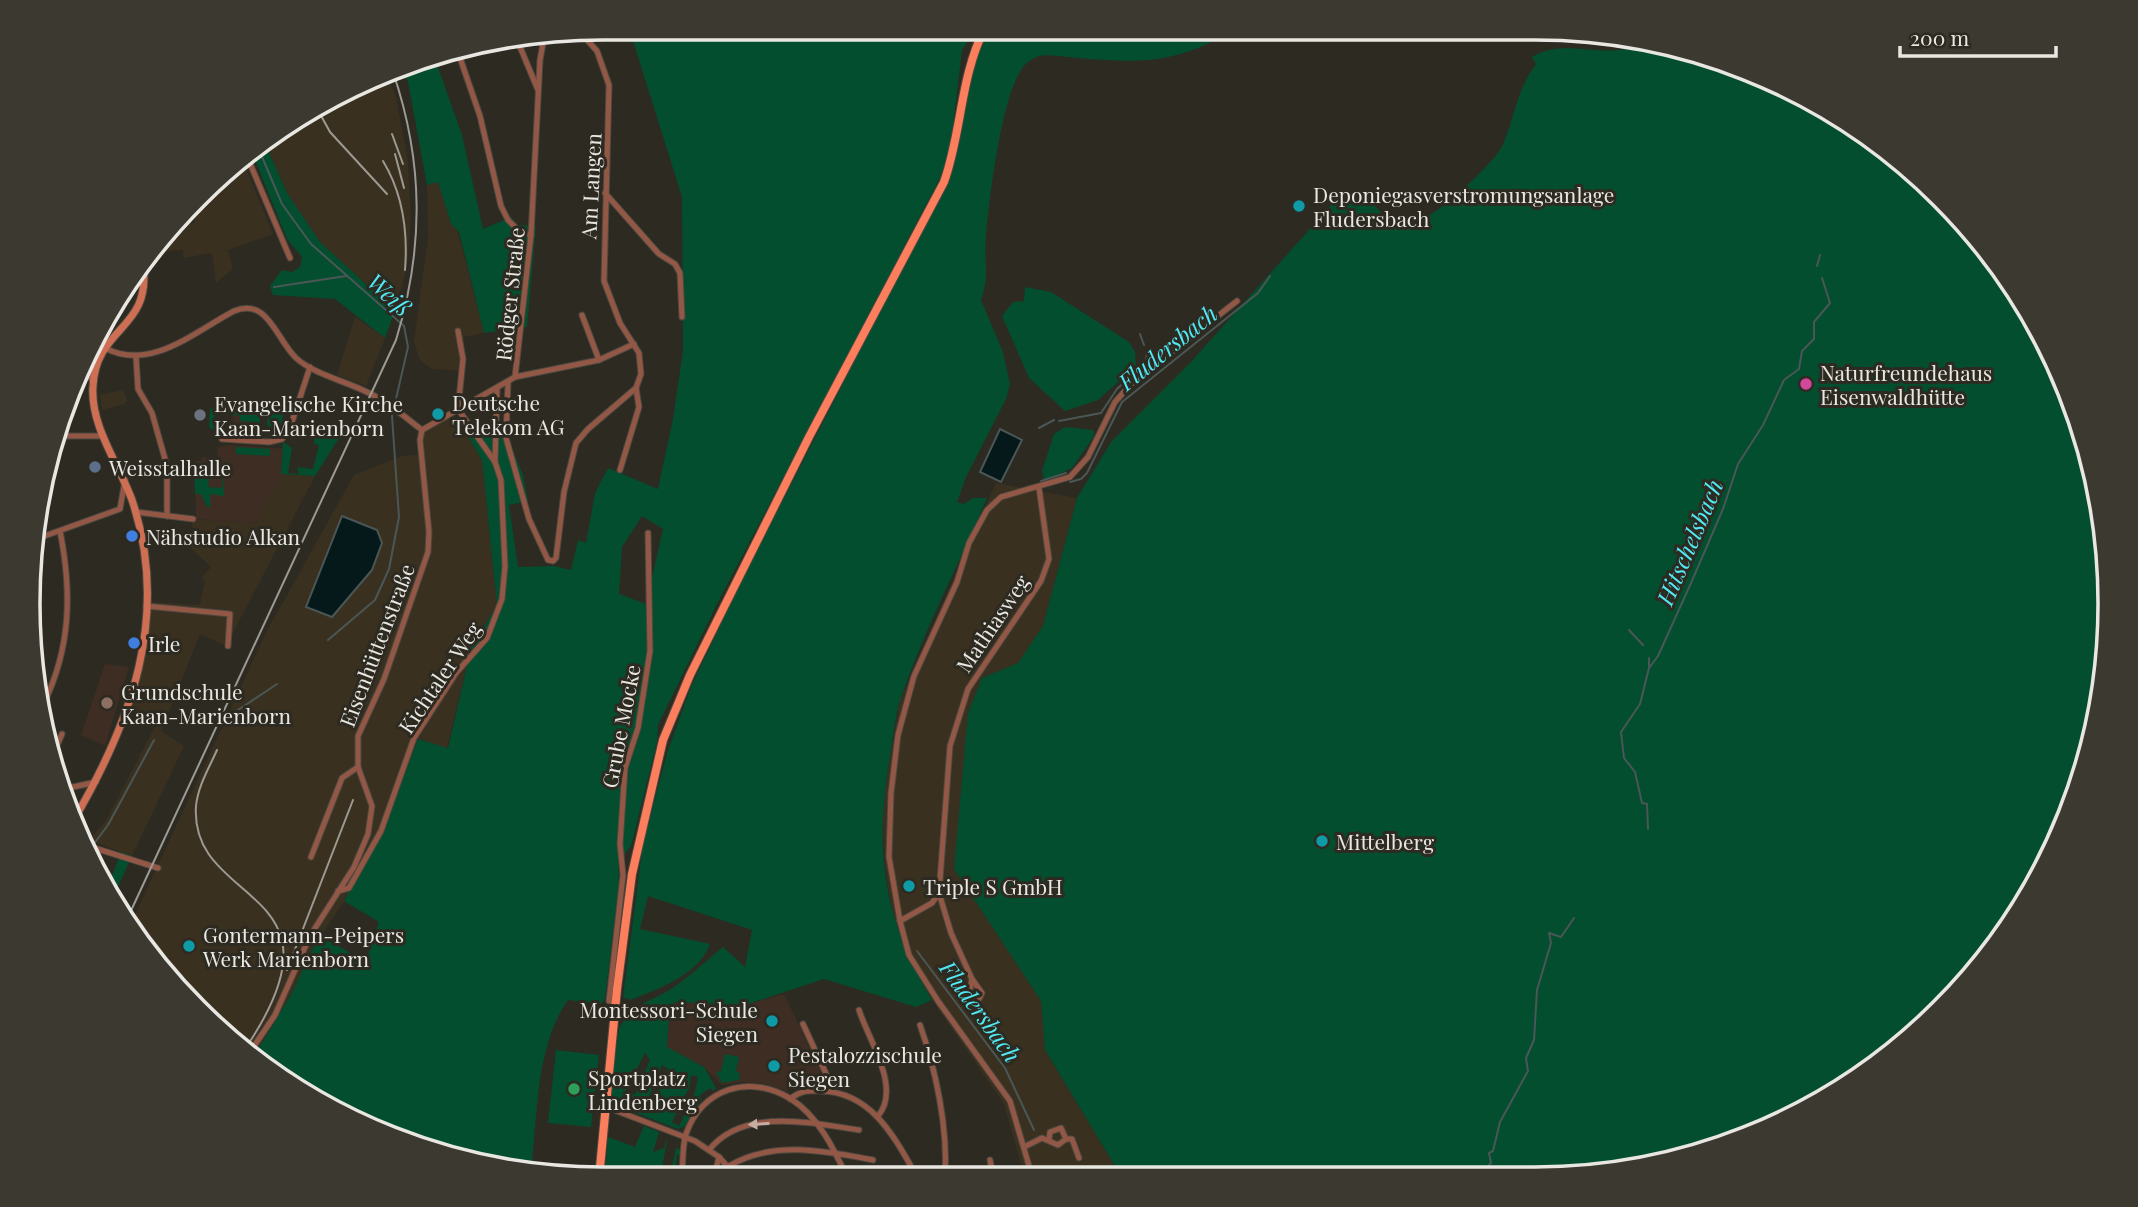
<svg xmlns="http://www.w3.org/2000/svg" width="2138" height="1207" font-family="'Playfair Display',serif">
<style>
.industrial{fill:#3a3020}
.education{fill:#3e2d23}
.green{fill:#034e2f;fill-rule:evenodd}
.water{fill:#06191a;stroke:#4a5756;stroke-width:2}
.lines{fill:none;stroke-linecap:round;stroke-linejoin:round}
.stream{stroke:#4a5756;stroke-width:2}
.street-casing{stroke:#4b4840;stroke-width:7}
.secondary-casing{stroke:#4b4840;stroke-width:9}
.primary-casing{stroke:#4b4840;stroke-width:10}
.street{stroke:#935746;stroke-width:5}
.secondary{stroke:#ce6e53;stroke-width:7}
.primary{stroke:#fb7f5d;stroke-width:8}
.rail{stroke:#9c9a93;stroke-width:2}
.oneway{fill:#c6ada3}
.culture-dot{fill:#0f9aa8;stroke:#2d2a21;stroke-width:2.5}
.hotel-dot{fill:#d1479c;stroke:#2d2a21;stroke-width:2.5}
.worship-dot{fill:#6b7280;stroke:#2d2a21;stroke-width:2.5}
.service-dot{fill:#5c6f8a;stroke:#2d2a21;stroke-width:2.5}
.shop-dot{fill:#3f7fe0;stroke:#2d2a21;stroke-width:2.5}
.education-dot{fill:#8d6e63;stroke:#2d2a21;stroke-width:2.5}
.leisure-dot{fill:#2e9e5b;stroke:#2d2a21;stroke-width:2.5}
.labels{text-anchor:middle;dominant-baseline:central;stroke-width:6;stroke-linejoin:round;paint-order:stroke}
.street-label{font-size:21px;fill:#e8e7e1;stroke:#2d2a21}
.poi-label{font-size:21px;fill:#e8e7e1;stroke:#2d2a21;text-anchor:start}
.water-label{font-size:23px;font-style:italic;fill:#50e9f4;stroke:#2d2a21}
.rim{fill:none;stroke:#e8e7e1;stroke-width:3.5}
</style>
<rect width="100%" height="100%" fill="#2d2a21"/>
<!-- industrial -->
<g class="industrial">
<polygon points="387,75 396,97 408,161 411,219 407,267 395,311 320,242 287,193 264,141"/>
<polygon points="242,159 273,234 228,250 233,269 216,283 212,253 183,258 183,250 154,252 180,225 195,223 193,211"/>
<polygon points="438,181 451,224 458,232 484,333 464,337 465,371 432,369 420,360 414,342 428,237 427,185"/>
<polygon points="355,317 385,338 366,386 337,375"/>
<polygon points="123,390 127,400 124,404 102,410 100,395"/>
<polygon points="449,415 460,437 467,435 482,460 497,605 471,648 447,748 418,739 390,814 344,901 314,946 292,993 256,1053 171,983 132,921 267,631 354,475 402,456 421,454 422,430"/>
<polygon points="281,474 315,476 226,646 200,634 161,731 184,746 132,856 89,840 105,822 157,723 132,711 150,602 200,605 205,581 201,578 211,567 190,547 193,519 256,523"/>
<polygon points="996,483 1077,498 1043,626 1018,663 982,678 954,869 1042,1001 1045,1050 1121,1176 1024,1176 1004,1104 932,1000 912,966 894,923 885,869 882,803 900,700"/>
</g>
<!-- education -->
<g class="education">
<polygon points="261,399 257,435 232,431 233,403"/>
<polygon points="227,445 289,449 287,475 281,475 256,523 196,519 195,461 201,461 202,457 217,458 218,447"/>
<polygon points="105,664 129,667 105,746 81,735"/>
<polygon points="784,994 819,1067 822,1082 803,1083 786,1091 766,1084 742,1082 722,1085 704,1067 667,1048 669,1017 674,1002 745,1005"/>
</g>
<!-- green -->
<g class="green">
<path d="M629,28H977L962,50L951,143L941,176L717,604L658,725L657,742L631,846L624,855L618,856L619,882L605,999L601,1004L568,1000C535,1047 538,1115 531,1171L419,1149L315,1102L256,1053L292,993L314,946L328,941L366,961L379,922L344,901L390,814L418,739L448,748L471,648L497,605L482,460L467,435L508,438L523,475L528,501L509,505L518,567L554,566L571,570L578,540L586,543L595,493L608,468L658,489L673,419L683,351L682,197ZM642,516L663,529L646,604L619,594L622,547Z"/>
<path d="M990,28L1179,29L1211,42C1161,68 1112,61 1058,56C1046,55 1038,54 1028,62C1002,82 989,202 986,237C983,264 991,270 981,300L1003,352L1010,384L1006,399L966,477L957,502L964,504L973,498H987C959,564 924,630 901,698C895,714 894,733 891,750C874,846 881,916 932,1000L916,1007L824,979L745,1005L674,1002L669,1017L667,1047L704,1067L716,1088L713,1091L710,1088L700,1095L701,1100L685,1126L678,1129L620,1107L628,1092L635,1095L650,1060L645,1053L619,1104L614,1101L611,1091L619,1029C631,1004 650,1002 671,989C689,977 706,961 723,947L745,967L752,930L648,896L640,929L710,944C699,975 658,989 630,1000L623,997L643,844L668,750L691,687L740,584L939,197L955,160L973,67ZM662,1065L668,1069L653,1104L648,1103L644,1113L632,1109L635,1102L645,1106ZM691,1075L698,1077L695,1092L679,1126L672,1122L689,1088Z"/>
<path d="M1645,41L1684,48L1823,105L1914,171L1991,253L2051,349L2090,455L2109,566L2105,679L2079,789L2033,892L1942,1010L1854,1082L1720,1148L1609,1174L1121,1176L1045,1050L1041,1001L954,869L968,713L982,678L1018,663L1043,626L1077,498L1111,442L1190,363L1334,202L1357,196L1373,204L1388,219C1396,221 1406,223 1415,222C1435,218 1495,163 1503,144C1516,114 1516,91 1536,64L1532,57C1565,35 1612,64 1645,41Z"/>
<polygon points="434,56 462,135 483,229 511,217 518,225 536,226 527,327 484,333 459,232 451,224 438,182 427,185 408,82 402,68 419,58"/>
<polygon points="264,141 287,193 320,242 395,311 385,338 335,299 273,295 270,286 282,270 292,272 300,267 302,257 287,239 251,150"/>
<polygon points="1025,287 1051,292 1129,342 1135,352 1136,366 1098,400 1065,411 1029,378 1002,316 1013,302 1024,301"/>
<polygon points="261,399 259,438 240,437 240,434 257,435 257,422 240,421 240,416 228,414 226,407 215,410 213,426 219,429 215,431 209,427 210,409"/>
<polygon points="268,403 284,403 282,427 267,426"/>
<polygon points="1065,427 1093,430 1094,436 1072,468 1044,481 1042,471 1054,434"/>
<polygon points="342,433 315,476 281,474 283,442 292,448 288,473 299,474 297,467 313,469 319,445 314,444 315,435"/>
<polygon points="236,447 270,449 270,456 236,454"/>
<polygon points="223,470 224,496 210,494 210,507 207,507 201,494 195,494 194,471 209,472 208,487 222,488"/>
<polygon points="121,852 132,856 115,893 109,884"/>
<polygon points="556,1050 599,1055 591,1127 548,1123"/>
<polygon points="725,1054 739,1057 736,1071 740,1073 739,1080 722,1083 716,1072 721,1071"/>
<polygon points="644,1126 659,1132 653,1152 664,1148 668,1136 661,1173 670,1175 676,1148 681,1149 681,1155 677,1155 675,1177 605,1178 608,1137 635,1147"/>
<polygon points="1110,1164 1117,1176 1085,1176"/>
</g>
<!-- water -->
<g class="water">
<polygon points="1000,429 1022,440 1001,482 980,472"/>
<polygon points="342,516 377,530 382,543 372,570 332,617 306,607"/>
</g>
<g class="lines">
<!-- stream -->
<g class="stream">
<polyline points="257,145 282,204 311,244 404,326 408,347 392,416 399,517 389,569 375,600 328,640"/>
<polyline points="1817,266 1820,255"/>
<polyline points="274,287 346,276"/>
<polyline points="1140,334 1144,345"/>
<polyline points="1059,421 1101,413 1117,389 1146,362 1147,351"/>
<polyline points="1039,428 1054,420"/>
<polyline points="1041,481 1066,473"/>
<polyline points="1070,482 1081,479 1087,473 1122,402 1258,293 1270,276"/>
<polyline points="1629,630 1643,645"/>
<polyline points="1649,667 1649,658"/>
<polyline points="238,710 277,684"/>
<polyline points="1648,829 1647,804 1642,803 1635,772 1624,758 1621,732 1640,704 1649,668 1658,656 1691,583 1723,509 1738,464 1763,425 1784,380 1799,369 1802,351 1814,339 1814,322 1830,303 1822,278"/>
<polyline points="93,845 108,825 154,740"/>
<polyline points="917,951 1005,1068 1034,1130"/>
<polyline points="1489,1175 1486,1168 1491,1163 1489,1153 1493,1151 1500,1122 1528,1071 1526,1058 1534,1040 1537,990 1551,943 1549,933 1561,937 1574,918"/>
</g>
<defs>
<g id="street">
<polyline points="518,42 538,90"/>
<polyline points="458,52 480,116 501,206 508,220 519,231 531,235"/>
<polyline points="246,154 290,258"/>
<polyline points="605,193 659,254 675,264 680,273 682,317"/>
<polyline points="582,315 599,360"/>
<polyline points="458,331 463,359 458,409"/>
<path d="M105,348C150,372 194,332 234,311C268,297 276,339 296,358C315,375 346,381 369,393C388,402 405,417 422,430"/>
<polyline points="136,357 138,389 152,413 167,466 167,516"/>
<polyline points="85,371 93,381"/>
<polyline points="515,377 599,360 634,344"/>
<polyline points="508,382 506,438 529,519 548,560 553,561 556,558 564,492 576,443 588,429 636,388 641,374 639,353 620,323 604,281 609,85 597,51 580,32"/>
<polyline points="422,430 515,377 531,235 540,60 544,38"/>
<polyline points="56,436 104,436"/>
<polyline points="222,439 269,442 282,439 290,428 310,367"/>
<polyline points="495,462 497,389"/>
<polyline points="620,470 639,407 636,388"/>
<polyline points="136,512 193,519"/>
<polyline points="39,538 120,509 125,480"/>
<polyline points="146,606 230,614 228,646"/>
<path d="M44,703C71,647 72,592 60,531"/>
<polyline points="55,750 62,734"/>
<polyline points="64,789 96,782"/>
<polyline points="85,845 158,868"/>
<polyline points="311,857 342,778 358,767"/>
<polyline points="338,891 349,888 381,831 414,738 456,673 487,638 502,599 505,566 501,480 495,462 458,409"/>
<polyline points="939,893 951,933 972,979"/>
<polyline points="900,921 932,903 939,893 950,746 968,689 1041,581 1049,559 1039,488"/>
<polygon points="972,979 982,993 977,1003 968,999"/>
<polyline points="616,1002 609,1001 623,875 620,844 625,768 638,728 650,651 648,533"/>
<path d="M859,1010C868,1039 902,1088 878,1116"/>
<polyline points="803,1024 828,1078 830,1091"/>
<path d="M920,1025C936,1070 948,1128 945,1176"/>
<polyline points="252,1049 275,1015 310,936 354,867 368,834 372,806 358,767 358,736 384,679 428,552 429,532 420,440 422,430"/>
<path d="M790,1099C800,1091 808,1090 821,1091C872,1092 895,1138 917,1177"/>
<polyline points="604,1106 695,1141 719,1157 737,1177"/>
<polyline points="1049,1140 1050,1132 1061,1128 1066,1139 1072,1139 1079,1158"/>
<polyline points="1026,1146 1042,1138 1058,1145 1066,1139"/>
<path d="M709,1150C743,1107 812,1123 859,1130"/>
<polyline points="990,1160 993,1176"/>
<path d="M729,1166C773,1140 825,1151 873,1160"/>
<polyline points="1032,1176 1010,1101 938,1001 909,955 900,921 889,857 891,793 898,735 914,676 957,582 969,543 987,510 1001,497 1070,477 1088,457 1115,402 1131,384 1237,301"/>
<path d="M682,1177C683,1164 682,1147 686,1134C701,1089 749,1073 791,1099C818,1116 834,1149 847,1177"/>
<polyline points="714,1177 719,1157"/>
</g>
<path id="secondary" d="M72,823C131,723 171,616 132,500C119,464 90,426 93,386C96,326 152,330 143,265"/>
<path id="primary" d="M599,1178L617,989L632,874L663,740L690,675L809,437L944,182C962,132 960,76 985,28"/>
</defs>
<!-- street casing -->
<use href="#street" class="street-casing"/>
<!-- secondary casing -->
<use href="#secondary" class="secondary-casing"/>
<!-- primary casing -->
<use href="#primary" class="primary-casing"/>
<!-- street -->
<use href="#street" class="street"/>
<!-- secondary -->
<use href="#secondary" class="secondary"/>
<!-- primary -->
<use href="#primary" class="primary"/>
<!-- rail -->
<g class="rail">
<polyline points="319,112 330,132 387,194"/>
<polyline points="392,134 403,164"/>
<polyline points="395,154 404,188"/>
<path d="M383,161C403,194 408,232 405,270"/>
<path d="M217,750C209,768 198,786 196,806C189,908 355,884 247,1046"/>
<path d="M129,915L396,340C424,249 424,163 393,72"/>
<polyline points="287,970 353,800"/>
</g>
</g>
<!-- one-way arrows -->
<defs><path id="oneway-solid" d="M-6-.8H1V-3.2L6.5 0L1 3.2V.8H-6Z" transform="scale(1.75)"/></defs>
<use class="oneway" href="#oneway-solid" transform="translate(759 1124) rotate(176)"/>
<!-- markers -->
<g class="culture-dot">
<circle cx="1299" cy="206" r="7"/>
<circle cx="438" cy="414" r="7"/>
<circle cx="1322" cy="841" r="7"/>
<circle cx="909" cy="886" r="7"/>
<circle cx="189" cy="946" r="7"/>
<circle cx="772" cy="1021" r="7"/>
<circle cx="774" cy="1066" r="7"/>
</g>
<circle class="hotel-dot" cx="1806" cy="384" r="7"/>
<circle class="worship-dot" cx="200" cy="415" r="7"/>
<circle class="service-dot" cx="95" cy="467" r="7"/>
<g class="shop-dot">
<circle cx="132" cy="536" r="7"/>
<circle cx="134" cy="643" r="7"/>
</g>
<circle class="education-dot" cx="107" cy="703" r="7"/>
<circle class="leisure-dot" cx="574" cy="1089" r="7"/>
<g class="labels">
<!-- street labels -->
<g class="street-label">
<text transform="translate(590 186) rotate(-87)">Am Langen</text>
<text transform="translate(509 294) rotate(-84)">Rödger Straße</text>
<text transform="translate(992 623) rotate(-56)">Mathiasweg</text>
<text transform="translate(376 645) rotate(-69)">Eisenhüttenstraße</text>
<text transform="translate(439 677) rotate(-56)">Kichtaler Weg</text>
<text transform="translate(620 726) rotate(-79)">Grube Mocke</text>
</g>
<!-- poi labels -->
<g class="poi-label">
<text x="1313" y="194">Deponiegasverstromungsanlage<tspan x="1313" dy="24">Fludersbach</tspan></text>
<text x="1820" y="372">Naturfreundehaus<tspan x="1820" dy="24">Eisenwaldhütte</tspan></text>
<text x="452" y="402">Deutsche<tspan x="452" dy="24">Telekom AG</tspan></text>
<text x="214" y="403">Evangelische Kirche<tspan x="214" dy="24">Kaan-Marienborn</tspan></text>
<text x="109" y="467">Weisstalhalle</text>
<text x="146" y="536">Nähstudio Alkan</text>
<text x="148" y="643">Irle</text>
<text x="121" y="691">Grundschule<tspan x="121" dy="24">Kaan-Marienborn</tspan></text>
<text x="1336" y="841">Mittelberg</text>
<text x="923" y="886">Triple S GmbH</text>
<text x="203" y="934">Gontermann-Peipers<tspan x="203" dy="24">Werk Marienborn</tspan></text>
<text x="758" y="1009" text-anchor="end">Montessori-Schule<tspan x="758" dy="24">Siegen</tspan></text>
<text x="788" y="1054">Pestalozzischule<tspan x="788" dy="24">Siegen</tspan></text>
<text x="588" y="1077">Sportplatz<tspan x="588" dy="24">Lindenberg</tspan></text>
</g>
<!-- water labels -->
<g class="water-label">
<text transform="translate(390 294) rotate(43)">Weiß</text>
<text transform="translate(1167 347) rotate(-39)">Fludersbach</text>
<text transform="translate(1689 542) rotate(-67)">Hitschelsbach</text>
<text transform="translate(981 1011) rotate(54)">Fludersbach</text>
</g>
</g>
<!-- crop -->
<path d="M0 0H2138V1207H0ZM603 40H1535A563 563 0 0 1 2098 603V604A563 563 0 0 1 1535 1167H603A563 563 0 0 1 40 604V603A563 563 0 0 1 603 40Z" fill="#3c3930" fill-rule="evenodd"/>
<path class="rim" d="M603 40H1535A563 563 0 0 1 2098 603V604A563 563 0 0 1 1535 1167H603A563 563 0 0 1 40 604V603A563 563 0 0 1 603 40Z"/>
<!-- scale -->
<path d="M1900 46v10h156v-10" fill="none" stroke="#e8e7e1" stroke-width="3.5"/>
<text x="1910" y="46" font-size="21" fill="#e8e7e1" stroke="#2d2a21" stroke-width="5" paint-order="stroke">200 m</text>
</svg>
